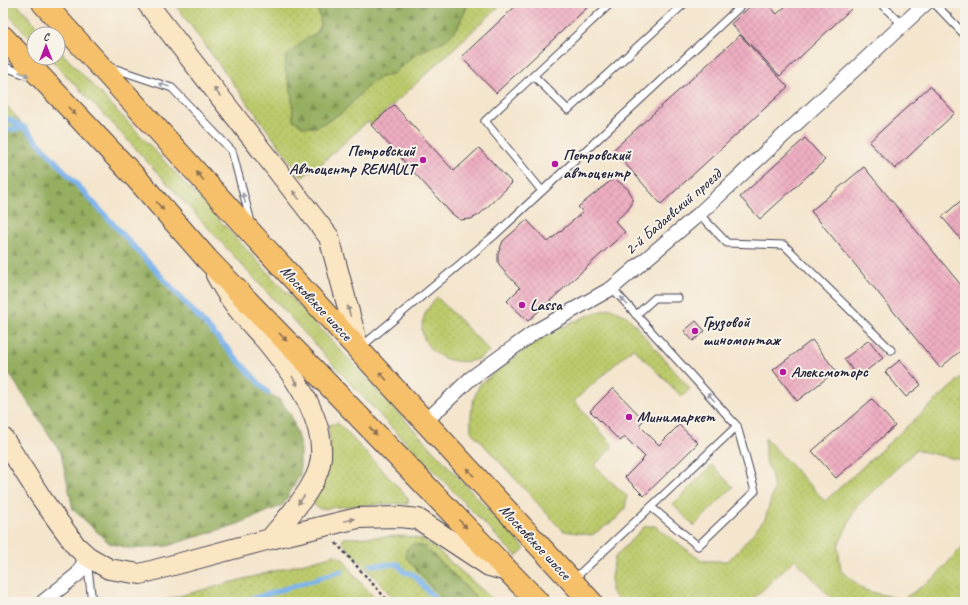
<svg xmlns="http://www.w3.org/2000/svg" width="968" height="605" font-family="Caveat,sans-serif">
<style>
.grass{fill:url(#grass-dots);stroke:#6f7654}
.forest{fill:url(#forest-firs);stroke:#5c684e}
.lines{fill:none;stroke-linecap:round;stroke-linejoin:round}
.stream{stroke:#7db4ec;stroke-width:5.5}
.building{fill:url(#building-cross-hatch)}
.lane-casing{stroke:#423f51;stroke-width:9}
.street-casing{stroke:#423f51;stroke-width:16}
.secondary-casing{stroke:#423f51;stroke-width:22}
.highway-casing{stroke:#423f51;stroke-width:24}
.path{stroke:#423f51;stroke-width:2.5;stroke-dasharray:3 3;stroke-linecap:butt}
.lane{stroke:#fff;stroke-width:7}
.street{stroke:#fff;stroke-width:14}
.secondary{stroke:#fbe6c4;stroke-width:20}
.highway{stroke:#f6c06b;stroke-width:22}
.oneway{fill:#9c9ca7}
.oneway2{fill:#998e86}
.oneway3{fill:#8c7153}
.poi-dot{fill:#b5179e;stroke:#f7f3e8;stroke-width:1.5}
.labels{text-anchor:middle;dominant-baseline:central;stroke-width:4;stroke-linejoin:round;paint-order:stroke}
.poi-label{font-size:16px;font-weight:bold;fill:#22223b;stroke:#f7f3e8;text-anchor:start}
.street-label{font-size:16px;fill:#22223b;stroke:#f7f3e8}
</style>
<defs>
<pattern id="grass-dots" width="8" height="8" patternUnits="userSpaceOnUse"><rect width="8" height="8" fill="#bcca6c"/><path d="M2 2h.1M6 6h.1" fill="none" stroke="#a1ad5e" stroke-width="1.8" stroke-linecap="round"/></pattern>
<pattern id="forest-firs" width="22" height="20" patternUnits="userSpaceOnUse"><rect width="22" height="20" fill="#95ae60"/><path d="M5 1l3.5 6h-7zM16 11l3.5 6h-7z" fill="#798d50"/></pattern>
<pattern id="building-cross-hatch" width="8" height="8" patternUnits="userSpaceOnUse"><rect width="8" height="8" fill="#eeadc1"/><path d="M0 0l8 8M0 8l8-8" fill="none" stroke="#cc95a7"/></pattern>
</defs>
<rect width="100%" height="100%" fill="#f7f3e8"/>
<filter id="ink" filterUnits="userSpaceOnUse"><feTurbulence type="fractalNoise" baseFrequency=".025" numOctaves="2"/><feDisplacementMap in="SourceGraphic" scale="8" xChannelSelector="R" yChannelSelector="G"/><feConvolveMatrix kernelMatrix="1 2 1 2 8 2 1 2 1" color-interpolation-filters="sRGB"/></filter>
<filter id="wash" filterUnits="userSpaceOnUse"><feTurbulence type="fractalNoise" baseFrequency=".012" numOctaves="4" result="noise"/><feDisplacementMap in="SourceGraphic" scale="16" xChannelSelector="R" yChannelSelector="G"/><feGaussianBlur stdDeviation="0.9" result="paint"/><feColorMatrix in="noise" values="0 0 0 0 0 0 0 0 0 0 0 0 0 0 0 0 0 1.4 0 .05"/><feComposite in="paint" operator="in"/></filter>
<g filter="url(#wash)">
<rect width="100%" height="100%" fill="#f4e5cd"/>
<!-- grass -->
<g class="grass">
<polygon points="3,3 16,3 44,34 34,34 34,42 3,9"/>
<polygon points="174,3 314,3 319,13 322,24 316,34 305,39 285,68 292,95 293,120 316,127 342,113 367,87 380,77 392,75 416,54 446,40 456,30 469,3 503,3 371,125 368,121 321,164 302,177"/>
<polygon points="58,49 142,137 525,549 516,556 388,424 109,120 49,58 58,58"/>
<polygon points="3,101 25,128 3,130"/>
<path d="M437,297L490,351C487,353 483,356 480,358C453,370 413,351 424,317C426,310 432,303 437,297Z"/>
<path d="M611,308L628,317L690,389L682,397L633,348L574,401L613,446L594,466L627,496L625,509L616,519L592,535L563,531L471,431C470,414 472,399 480,384L541,337L589,315Z"/>
<polygon points="965,374 965,461 916,450 856,507 838,546 841,571 864,590 902,600 934,578 965,544 965,602 835,602 795,559 750,602 620,602 611,591 611,577 615,557 645,526 655,526 702,561 728,561 743,545 765,519 774,489 771,472 765,460 765,438 825,501"/>
<path d="M338,423L408,498V504C378,503 349,506 320,509L313,504L322,486L330,443L328,425Z"/>
<polygon points="712,465 733,487 694,526 673,504"/>
<polygon points="406,536 424,540 438,551 496,602 481,602 425,547 406,557 444,602 397,602 342,542 344,538"/>
<polygon points="335,555 343,559 354,575 378,602 157,602"/>
</g>
<!-- forest -->
<g class="forest">
<polygon points="314,3 469,3 456,30 446,40 416,54 392,75 380,77 367,87 342,113 316,127 304,127 293,120 292,95 285,68 286,57 305,39 316,34 321,24 319,13"/>
<polygon points="25,128 268,393 280,400 291,415 300,444 300,475 283,505 238,524 167,546 132,549 109,543 73,509 61,453 3,364 3,130"/>
<path d="M413,544L425,547L481,602H444L406,557C405,550 406,547 413,544Z"/>
</g>
<g class="lines">
<!-- stream -->
<g class="stream">
<polyline points="3,116 25,128 268,393"/>
<polyline points="3,130 25,128"/>
<polyline points="371,565 398,564 404,572 413,574 438,602"/>
<polyline points="239,602 262,596 342,571"/>
</g>
</g>
<g id="blocks">
<!-- building -->
<g class="building">
<polygon points="519,3 592,3 496,93 461,57"/>
<polygon points="754,3 767,3 777,14 789,3 846,3 851,9 780,76 731,24"/>
<polygon points="740,35 788,87 661,204 613,150"/>
<polygon points="930,86 955,113 895,169 869,142"/>
<polygon points="394,105 454,171 479,148 512,183 479,215 471,219 460,220 451,213 371,125"/>
<polygon points="805,138 825,160 760,219 740,197"/>
<polygon points="864,167 965,290 965,347 940,368 811,211"/>
<polygon points="614,178 628,189 632,196 632,204 627,211 615,221 625,232 528,321 507,301 520,288 502,269 498,262 498,254 503,241 527,220 548,242 583,212 578,207"/>
<polygon points="965,197 965,244 942,217"/>
<polygon points="696,321 705,331 693,341 684,331"/>
<polygon points="812,340 836,371 797,401 773,370"/>
<polygon points="869,340 883,358 858,377 844,359"/>
<polygon points="900,360 921,385 906,397 885,372"/>
<polygon points="613,388 644,420 639,425 659,445 679,425 698,443 644,496 625,477 645,457 625,437 620,441 590,411"/>
<polygon points="872,399 895,426 836,478 812,451"/>
</g>
</g>
</g>
<g filter="url(#ink)">
<use href="#blocks" fill-opacity="0" stroke="#423f51" stroke-width="1"/>
<g class="lines">
<defs>
<g id="lane">
<polyline points="880,3 903,25"/>
<polyline points="934,3 965,35"/>
<polyline points="3,66 31,77"/>
<polyline points="110,67 172,88 232,151 251,222"/>
<polyline points="534,76 568,110 685,3"/>
<polyline points="542,191 485,121 611,3"/>
<polyline points="699,214 727,243 784,245 891,350"/>
<polyline points="612,288 737,426 755,491 698,546 651,507"/>
<polyline points="636,315 655,298 678,298"/>
<polyline points="361,347 496,234 744,3"/>
<polyline points="87,560 92,602"/>
<polyline points="573,580 737,426"/>
</g>
<g id="street">
<polyline points="425,422 470,379 536,331 612,288 699,214 926,3"/>
<polyline points="43,602 78,574 87,556"/>
</g>
<g id="secondary">
<polyline points="147,3 329,237 359,349"/>
<path d="M216,275C221,284 226,293 232,301C242,316 256,329 267,342C294,375 336,432 316,476C305,500 286,519 270,539"/>
<polyline points="3,438 42,499 76,546 87,556 109,569 140,574 270,539 358,518 399,517 418,519 489,566 510,572"/>
</g>
<g id="highway">
<polyline points="43,3 254,236 591,602"/>
<polyline points="3,37 137,179 207,259 538,602"/>
</g>
</defs>
<!-- lane casing -->
<use href="#lane" class="lane-casing"/>
<!-- street casing -->
<use href="#street" class="street-casing"/>
<!-- secondary casing -->
<use href="#secondary" class="secondary-casing"/>
<!-- highway casing -->
<use href="#highway" class="highway-casing"/>
<!-- path -->
<polyline class="path" points="336,543 389,602"/>
<!-- lane -->
<use href="#lane" class="lane"/>
<!-- street -->
<use href="#street" class="street"/>
<!-- secondary -->
<use href="#secondary" class="secondary"/>
<!-- highway -->
<use href="#highway" class="highway"/>
</g>
<!-- one-way arrows -->
<defs><path id="oneway-solid" d="M-6-.8H1V-3.2L6.5 0L1 3.2V.8H-6Z"/></defs>
<g class="oneway">
<use href="#oneway-solid" transform="translate(24 74) rotate(22)"/>
<use href="#oneway-solid" transform="translate(164 85) rotate(-161)"/>
<use href="#oneway-solid" transform="translate(244 198) rotate(-105)"/>
<use href="#oneway-solid" transform="translate(624 301) rotate(-131)"/>
<use href="#oneway-solid" transform="translate(711 397) rotate(-132)"/>
</g>
<g class="oneway2">
<use href="#oneway-solid" transform="translate(217 92) rotate(-128)"/>
<use href="#oneway-solid" transform="translate(296 195) rotate(-128)"/>
<use href="#oneway-solid" transform="translate(349 311) rotate(-105)"/>
<use href="#oneway-solid" transform="translate(295 381) rotate(59)"/>
<use href="#oneway-solid" transform="translate(301 500) rotate(127)"/>
<use href="#oneway-solid" transform="translate(349 520) rotate(-13)"/>
</g>
<g class="oneway3">
<use href="#oneway-solid" transform="translate(72 111) rotate(46)"/>
<use href="#oneway-solid" transform="translate(200 176) rotate(-132)"/>
<use href="#oneway-solid" transform="translate(160 206) rotate(49)"/>
<use href="#oneway-solid" transform="translate(283 337) rotate(46)"/>
<use href="#oneway-solid" transform="translate(383 376) rotate(-132)"/>
<use href="#oneway-solid" transform="translate(373 431) rotate(46)"/>
<use href="#oneway-solid" transform="translate(470 472) rotate(-133)"/>
<use href="#oneway-solid" transform="translate(463 524) rotate(46)"/>
</g>
</g>
<!-- markers -->
<g class="poi-dot">
<circle cx="423" cy="160" r="4"/>
<circle cx="555" cy="164" r="4"/>
<circle cx="522" cy="305" r="4"/>
<circle cx="695" cy="331" r="4"/>
<circle cx="783" cy="372" r="4"/>
<circle cx="629" cy="417" r="4"/>
</g>
<g class="labels">
<!-- poi labels -->
<g class="poi-label">
<text x="415" y="151" text-anchor="end">Петровский<tspan x="415" dy="18">Автоцентр RENAULT</tspan></text>
<text x="563" y="155">Петровский<tspan x="563" dy="18">автоцентр</tspan></text>
<text x="530" y="305">Lassa</text>
<text x="703" y="322">Грузовой<tspan x="703" dy="18">шиномонтаж</tspan></text>
<text x="791" y="372">Алексмоторс</text>
<text x="637" y="417">Минимаркет</text>
</g>
<!-- street labels -->
<g class="street-label">
<text transform="translate(673 212) rotate(-41)">2-й Бадаевский проезд</text>
<text transform="translate(316 303) rotate(47)">Московское шоссе</text>
<text transform="translate(535 542) rotate(47)">Московское шоссе</text>
</g>
</g>
<!-- margin -->
<rect width="968" height="605" fill="none" stroke="#f7f3e8" stroke-width="16"/>
<!-- north arrow -->
<g transform="translate(46 46)"><circle r="19" fill="#f7f3e8" stroke="#a29fa3"/>
<path d="M0-3L7 15L0 10L-7 15Z" fill="#b5179e"/>
<text y="-6" font-size="11" font-weight="bold" text-anchor="middle" fill="#22223b">С</text>
</g>
</svg>
